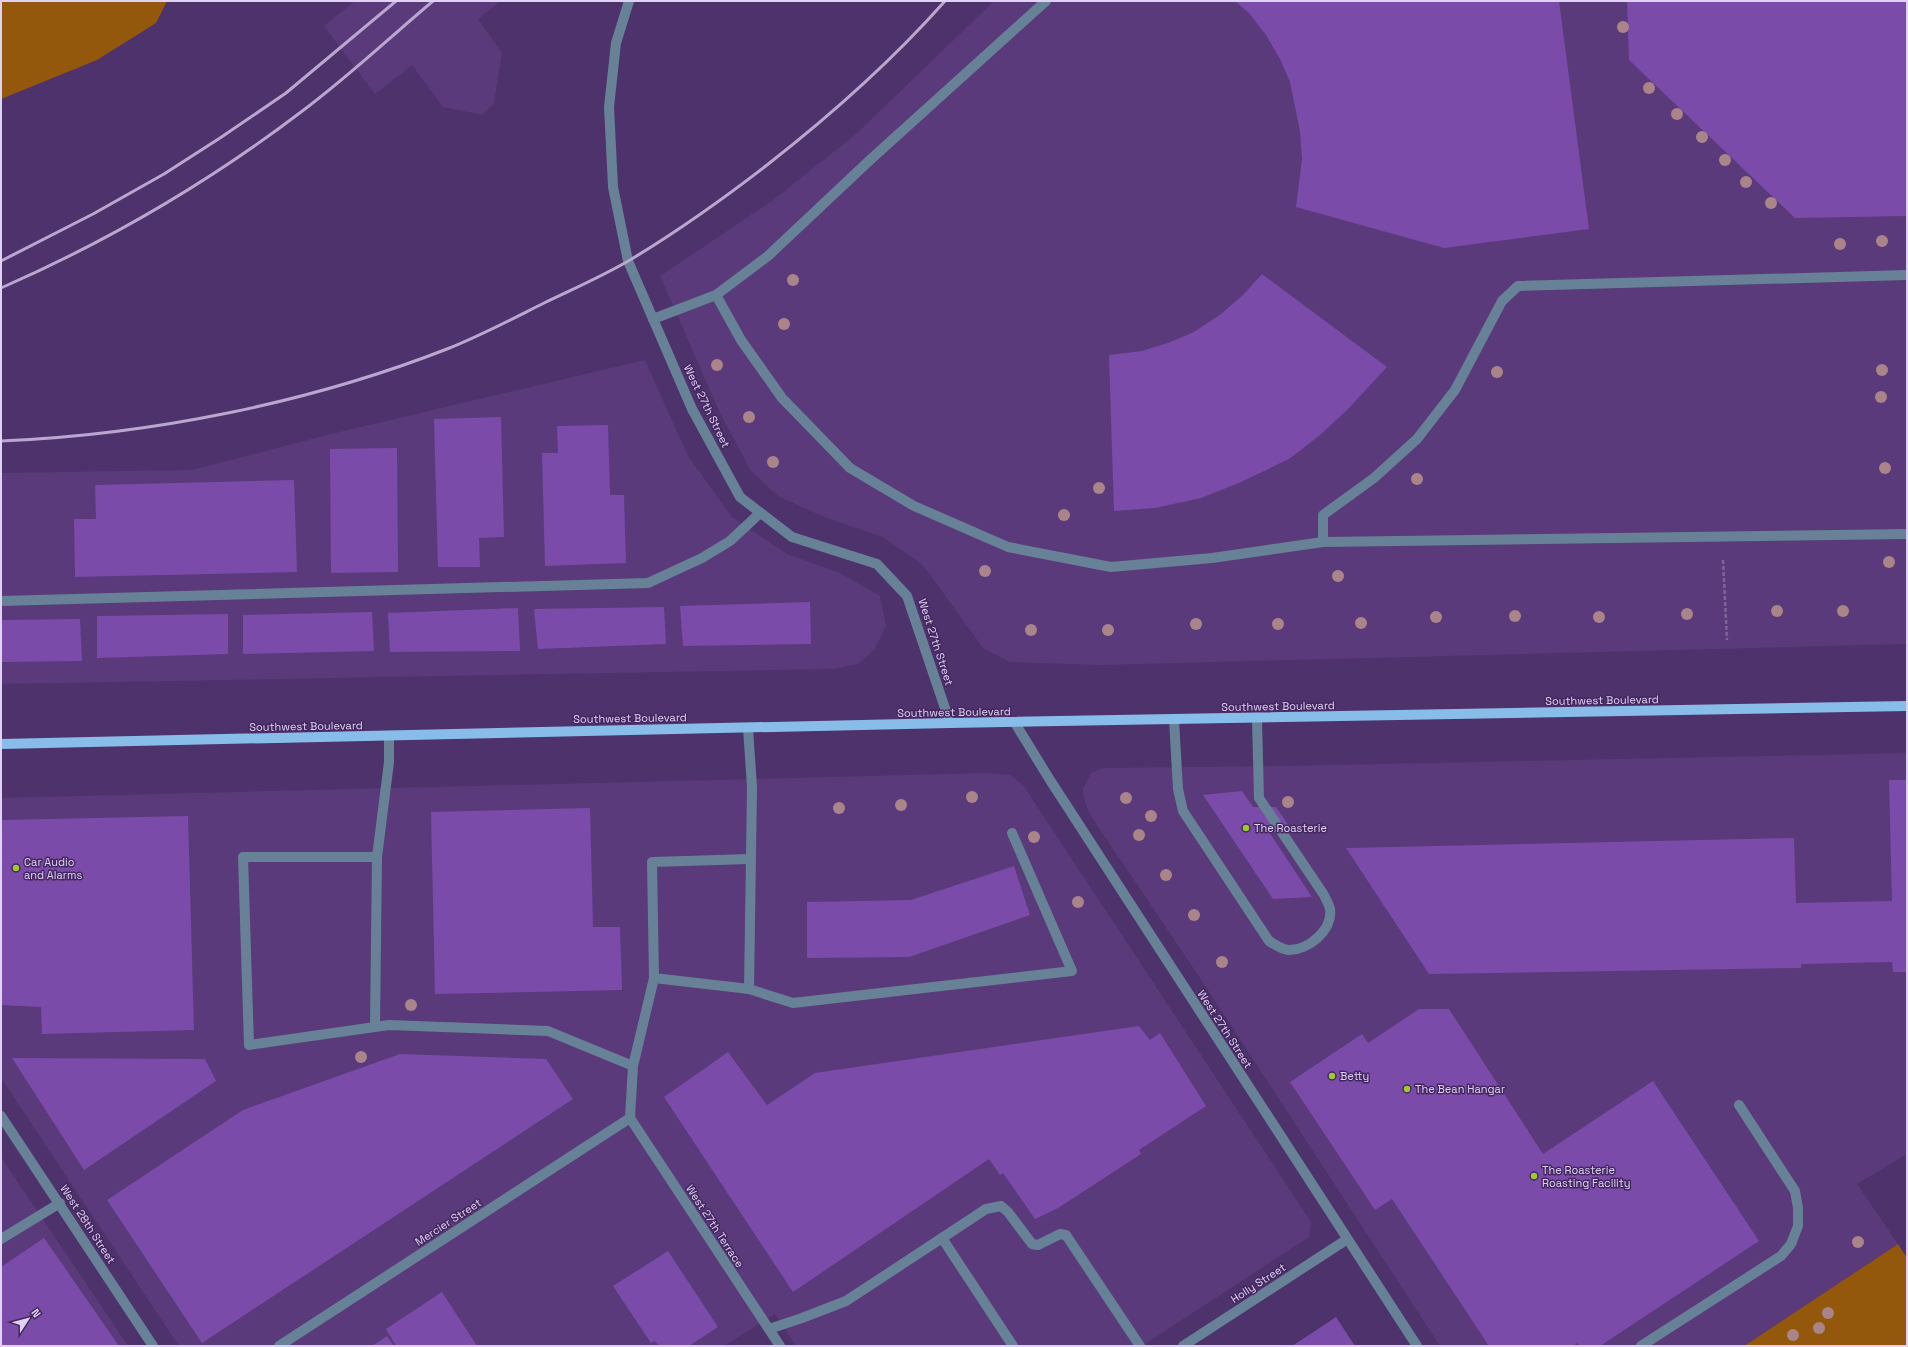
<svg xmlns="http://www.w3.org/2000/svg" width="1908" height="1347" font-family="'Space Grotesk',sans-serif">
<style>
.built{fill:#5a3a7a}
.green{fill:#93580b}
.building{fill:#7b4baa}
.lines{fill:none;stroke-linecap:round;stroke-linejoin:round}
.path{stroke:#7c6597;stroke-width:2.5;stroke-dasharray:4 2;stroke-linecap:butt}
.minor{stroke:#678196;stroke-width:10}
.major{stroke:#89bde9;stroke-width:10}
.rail{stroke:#b9a7cf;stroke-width:3}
.tree{fill:#a98589}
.poi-dot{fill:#9eca2f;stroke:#442760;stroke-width:1.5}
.labels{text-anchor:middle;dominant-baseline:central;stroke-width:3;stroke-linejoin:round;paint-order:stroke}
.street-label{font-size:11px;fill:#e0d2f4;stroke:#442760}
.poi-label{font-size:11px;fill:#e0d2f4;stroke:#442760;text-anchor:start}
</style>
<rect width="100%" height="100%" fill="#4e326c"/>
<!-- built -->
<g class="built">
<polygon points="355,1 500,1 478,19 502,53 494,103 483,115 443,107 412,65 375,94 324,26"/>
<polygon points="994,1 1907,1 1907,644 1101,665 1010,662 983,648 923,565 883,537 824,517 778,496 751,471 720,413 660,276 772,201 856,134"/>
<polygon points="645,360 688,456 732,517 787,554 840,573 880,596 886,626 874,650 858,664 833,669 1,684 1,473 192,470 331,434"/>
<polygon points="1907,753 1907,1154 1857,1184 1898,1244 1744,1346 1440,1346 1202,981 1089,813 1083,795 1083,788 1091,773 1104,768 1285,766"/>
<polygon points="987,773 1010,775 1023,785 1311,1222 1309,1237 1142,1346 796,1346 775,1314 724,1346 179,1346 1,1078 1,798"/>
<polygon points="1,1157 128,1346 1,1346"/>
</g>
<!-- green -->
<g class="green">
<polygon points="1,1 167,1 156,23 97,60 1,99"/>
<polygon points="1898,1244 1907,1258 1907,1346 1744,1346"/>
</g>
<!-- building -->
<g class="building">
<polygon points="1235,1 1559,1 1589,229 1444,248 1296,207 1302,159 1300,131 1290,82 1280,59 1266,35 1249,13"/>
<polygon points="1627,1 1907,1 1907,216 1795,218 1629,60"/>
<polygon points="1262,274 1387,367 1347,410 1319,436 1289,459 1241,482 1201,498 1155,508 1114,511 1109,355 1142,351 1168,343 1194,332 1221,314 1243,295"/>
<polygon points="501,417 504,537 479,538 480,567 438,567 434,419"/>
<polygon points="608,425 610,495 624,495 626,563 545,566 542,453 558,453 557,426"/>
<polygon points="397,448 398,572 331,573 330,449"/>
<polygon points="294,480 297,572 75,577 74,519 96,519 95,485"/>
<polygon points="810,602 811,644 683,646 680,606"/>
<polygon points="664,607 666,644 538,649 534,609"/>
<polygon points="518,608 520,651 390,652 388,613"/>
<polygon points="372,612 374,651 243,654 243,615"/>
<polygon points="228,614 228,654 97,658 97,616"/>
<polygon points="80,619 82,661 1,662 1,620"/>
<polygon points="1889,780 1907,780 1907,972 1893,972 1892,962 1801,964 1801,968 1429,974 1346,848 1794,838 1796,903 1892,901"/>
<polygon points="1242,791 1253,807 1276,807 1293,832 1269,832 1312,897 1273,899 1203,795"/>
<polygon points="590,808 593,927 620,927 622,990 435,994 431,812"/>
<polygon points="188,816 194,1030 42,1034 41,1007 1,1005 1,820"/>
<polygon points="1014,866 1030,915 909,957 807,958 807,902 911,900"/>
<polygon points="1419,1009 1449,1009 1543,1154 1653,1081 1759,1241 1600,1346 1579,1346 1577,1343 1573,1346 1489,1346 1392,1199 1375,1210 1290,1082 1362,1034 1368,1043"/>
<polygon points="1139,1026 1150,1040 1160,1033 1206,1106 1139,1150 1141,1154 1058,1208 1035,1219 1003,1173 1000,1175 989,1159 793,1292 664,1097 728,1052 767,1105 815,1073"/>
<polygon points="400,1054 546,1059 573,1099 202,1343 107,1200 243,1110"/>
<polygon points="12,1058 205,1059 216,1081 84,1170"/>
<polygon points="44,1238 119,1346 1,1346 1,1267"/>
<polygon points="668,1251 718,1327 689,1346 659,1346 655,1341 651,1343 613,1286"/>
<polygon points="442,1292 477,1346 396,1346 386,1329"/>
<polygon points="1336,1317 1355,1346 1292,1346 1312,1333"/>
<polygon points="387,1336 394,1346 372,1346"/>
</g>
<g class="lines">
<!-- path -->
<polyline class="path" points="1723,560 1727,640"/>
<!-- minor -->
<g class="minor">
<polyline points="629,1 616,43 609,107 613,187 628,261 692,409 740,497 792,537 877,564 907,596 950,723"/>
<polyline points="716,295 741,340 782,398 850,468 914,506 1008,547 1111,567 1212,558 1323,542 1907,534"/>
<polyline points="653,319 716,295 768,256 870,160 1046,1"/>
<polyline points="1323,542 1323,515 1374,478 1417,439 1455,390 1502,301 1518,286 1907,275"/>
<polyline points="1,601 648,583 702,558 730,541 760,513"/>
<path d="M1174,720L1178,789L1183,811L1269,941C1275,945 1281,949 1288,950C1308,951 1333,930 1330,909C1329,904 1326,900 1324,895L1259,798L1257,719"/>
<polyline points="1015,723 1050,780 1417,1346"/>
<polyline points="748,728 752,787 749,989"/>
<polyline points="377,857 389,762 389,736"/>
<polyline points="750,859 652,862 654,978 749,989 793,1003 1072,971 1012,833"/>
<polyline points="375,1027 377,857 243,857 249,1045 389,1025 548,1031 633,1066"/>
<polyline points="1,1116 153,1346"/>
<polyline points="630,1118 780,1346"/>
<polyline points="630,1118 633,1066 654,978"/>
<polyline points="942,1238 986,1209 1001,1206 1008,1212 1032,1244 1038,1245 1060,1234 1066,1235 1140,1346"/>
<polyline points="1,1239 60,1203"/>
<polyline points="769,1329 802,1318 846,1301 942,1238 1013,1346"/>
<polyline points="279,1346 630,1118"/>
<polyline points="1183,1346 1346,1240"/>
<polyline points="1641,1346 1781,1256 1791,1244 1798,1226 1798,1208 1795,1191 1739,1105"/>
</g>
<!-- major -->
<polyline class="major" points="1,744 950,723 1907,706"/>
<!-- rail -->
<g class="rail">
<polyline points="1,261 93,214 164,174 220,138 286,93 396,1"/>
<path d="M1,288C106,242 209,182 301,112C347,78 389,38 433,1"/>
<path d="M1,441C149,435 309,403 447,349C480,336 512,319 544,303C573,289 603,276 630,260C678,231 723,199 767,165C831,115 891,62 945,1"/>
</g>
</g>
<!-- trees -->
<g class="tree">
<circle cx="1623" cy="27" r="6"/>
<circle cx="1649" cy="88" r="6"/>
<circle cx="1677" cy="114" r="6"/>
<circle cx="1702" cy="137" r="6"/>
<circle cx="1725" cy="160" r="6"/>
<circle cx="1746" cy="182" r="6"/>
<circle cx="1771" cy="203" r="6"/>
<circle cx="1882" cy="241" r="6"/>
<circle cx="1840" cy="244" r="6"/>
<circle cx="793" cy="280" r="6"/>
<circle cx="784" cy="324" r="6"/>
<circle cx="717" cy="365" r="6"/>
<circle cx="1882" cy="370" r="6"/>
<circle cx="1497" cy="372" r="6"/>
<circle cx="1881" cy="397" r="6"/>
<circle cx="749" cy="417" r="6"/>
<circle cx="773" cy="462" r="6"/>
<circle cx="1885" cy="468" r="6"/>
<circle cx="1417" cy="479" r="6"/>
<circle cx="1099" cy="488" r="6"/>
<circle cx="1064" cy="515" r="6"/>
<circle cx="1889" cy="562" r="6"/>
<circle cx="985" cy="571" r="6"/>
<circle cx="1338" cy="576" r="6"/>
<circle cx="1777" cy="611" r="6"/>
<circle cx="1843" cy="611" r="6"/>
<circle cx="1687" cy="614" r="6"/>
<circle cx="1515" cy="616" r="6"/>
<circle cx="1436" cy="617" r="6"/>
<circle cx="1599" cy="617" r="6"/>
<circle cx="1361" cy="623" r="6"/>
<circle cx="1196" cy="624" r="6"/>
<circle cx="1278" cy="624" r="6"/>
<circle cx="1031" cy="630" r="6"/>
<circle cx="1108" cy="630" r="6"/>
<circle cx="972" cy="797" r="6"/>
<circle cx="1126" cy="798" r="6"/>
<circle cx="1288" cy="802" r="6"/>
<circle cx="901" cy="805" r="6"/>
<circle cx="839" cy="808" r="6"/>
<circle cx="1151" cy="816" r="6"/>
<circle cx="1139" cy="835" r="6"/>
<circle cx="1034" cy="837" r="6"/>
<circle cx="1166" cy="875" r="6"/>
<circle cx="1078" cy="902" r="6"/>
<circle cx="1194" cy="915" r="6"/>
<circle cx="1222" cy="962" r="6"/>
<circle cx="411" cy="1005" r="6"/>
<circle cx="361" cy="1057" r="6"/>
<circle cx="1858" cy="1242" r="6"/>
<circle cx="1828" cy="1313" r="6"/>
<circle cx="1819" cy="1328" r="6"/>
<circle cx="1793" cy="1335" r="6"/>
</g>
<!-- markers -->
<g class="poi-dot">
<circle cx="1246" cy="828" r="4"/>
<circle cx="16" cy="868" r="4"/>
<circle cx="1332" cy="1076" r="4"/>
<circle cx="1407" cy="1089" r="4"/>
<circle cx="1534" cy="1176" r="4"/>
</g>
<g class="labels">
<!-- street labels -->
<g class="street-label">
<text transform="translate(707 406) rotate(64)">West 27th Street</text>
<text transform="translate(936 642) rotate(72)">West 27th Street</text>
<text transform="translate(1602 700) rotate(-1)">Southwest Boulevard</text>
<text transform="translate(1278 706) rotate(-1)">Southwest Boulevard</text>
<text transform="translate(954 712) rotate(-1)">Southwest Boulevard</text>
<text transform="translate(630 718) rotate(-1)">Southwest Boulevard</text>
<text transform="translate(306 726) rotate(-1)">Southwest Boulevard</text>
<text transform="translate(1225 1029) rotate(57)">West 27th Street</text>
<text transform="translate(448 1222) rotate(-33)">Mercier Street</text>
<text transform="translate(88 1224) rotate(57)">West 28th Street</text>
<text transform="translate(715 1226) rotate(57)">West 27th Terrace</text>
<text transform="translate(1258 1283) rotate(-33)">Holly Street</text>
</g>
<!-- poi labels -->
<g class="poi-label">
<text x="1254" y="828">The Roasterie</text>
<text x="24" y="862">Car Audio<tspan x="24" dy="13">and Alarms</tspan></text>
<text x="1340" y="1076">Betty</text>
<text x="1415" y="1089">The Bean Hangar</text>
<text x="1542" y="1170">The Roasterie<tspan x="1542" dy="13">Roasting Facility</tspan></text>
</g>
</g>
<!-- border -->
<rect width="1908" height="1347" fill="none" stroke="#e0d2f4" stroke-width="4"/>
<!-- north arrow -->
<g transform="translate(28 1319) rotate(54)" stroke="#442760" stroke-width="3" paint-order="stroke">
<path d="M0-3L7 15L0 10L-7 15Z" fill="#e0d2f4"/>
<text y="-6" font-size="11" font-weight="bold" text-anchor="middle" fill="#e0d2f4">N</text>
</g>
</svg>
